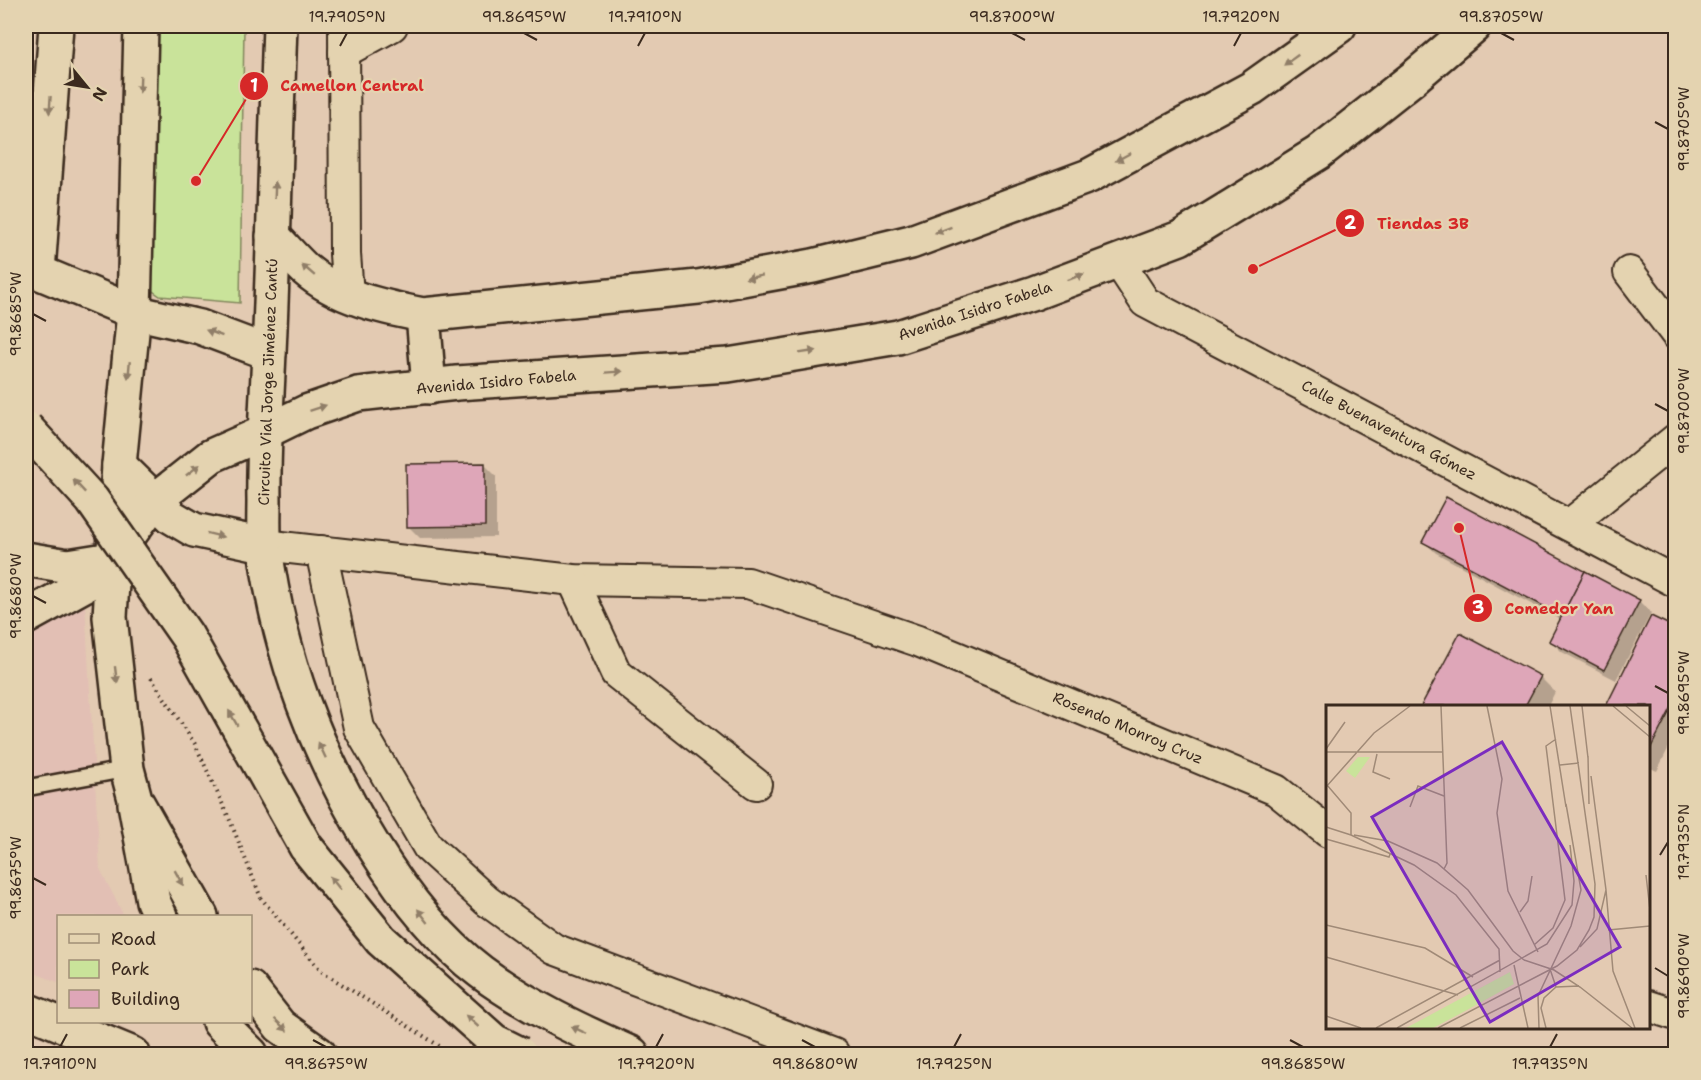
<svg xmlns="http://www.w3.org/2000/svg" width="1701" height="1080" font-family="'Shantell Sans',sans-serif">
<style>
.built{fill:#e2bfb4}
.green{fill:#c9e39a;stroke:#82865c;stroke-width:1.5}
.shadow{fill:#0003}
.building{fill:#dea6b8;stroke:#3b2a1e;stroke-width:1.5}
.lines{fill:none;stroke-linecap:round;stroke-linejoin:round}
.service-casing{stroke:#3b2a1e;stroke-width:20}
.minor-casing{stroke:#3b2a1e;stroke-width:34}
.tertiary-casing{stroke:#3b2a1e;stroke-width:38}
.secondary-casing{stroke:#3b2a1e;stroke-width:38}
.primary-casing{stroke:#3b2a1e;stroke-width:38}
.motorway-casing{stroke:#3b2a1e;stroke-width:38}
.path{stroke:#3b2a1e;stroke-width:4;stroke-dasharray:1.5 4.5;stroke-linecap:butt}
.service{stroke:#e4d3b0;stroke-width:15}
.minor{stroke:#e4d3b0;stroke-width:30}
.tertiary{stroke:#e4d3b0;stroke-width:33}
.secondary{stroke:#e4d3b0;stroke-width:33}
.primary{stroke:#e4d3b0;stroke-width:33}
.motorway{stroke:#e4d3b0;stroke-width:33}
.motorway-bridge-casing{stroke:#3b2a1e;stroke-width:38;stroke-linecap:butt}
.motorway-bridge{stroke:#e4d3b0;stroke-width:33}
.oneway{fill:#907e67}
.ticks{fill:none;stroke:#3b2a1e;stroke-width:2}
.labels{text-anchor:middle;dominant-baseline:central;stroke-width:4.5;stroke-linejoin:round;paint-order:stroke}
.street-label{font-size:15px;fill:#3b2a1e;stroke:#e4d3b0}
.inset-road{fill:none;stroke:#a08a77;stroke-width:1.5}
.view{fill:#7b2cbf;fill-opacity:0.15;stroke:#7b2cbf;stroke-width:3}
.inset-edge{fill:none;stroke:#3b2a1e;stroke-width:3}
.leader{fill:none;stroke:#d62828;stroke-width:2}
.callout-dot{fill:#d62828;stroke:#e4d3b0;stroke-width:2}
.mark-label{font-size:18px;text-anchor:middle;font-weight:bold;fill:#fff}
.callout-label{font-size:16px;text-anchor:middle;font-weight:bold;fill:#d62828;stroke:#e4d3b0;stroke-width:4.5;stroke-linejoin:round;paint-order:stroke}
.neatline{fill:none;stroke:#3b2a1e;stroke-width:2}
.ticks-label{font-size:15px;text-anchor:middle;fill:#3b2a1e}
</style>
<rect width="100%" height="100%" fill="#e3cab2"/>
<filter id="ink" filterUnits="userSpaceOnUse"><feTurbulence type="fractalNoise" baseFrequency=".0167" numOctaves="2"/><feDisplacementMap in="SourceGraphic" scale="12" xChannelSelector="R" yChannelSelector="G"/><feConvolveMatrix kernelMatrix="1 2 1 2 8 2 1 2 1" color-interpolation-filters="sRGB"/></filter>
<g filter="url(#ink)">
<!-- built -->
<polygon class="built" points="85,603 100,869 124,916 58,916 58,982 26,970 26,632"/>
<!-- green -->
<polygon class="green" points="154,26 244,26 240,303 160,296 147,287"/>
<!-- shadow -->
<g class="shadow">
<polygon points="484,464 496,476 496,537 420,538 408,526"/>
<polygon points="1424,542 1639,601 1651,613 1616,680 1562,652 1551,641 1561,620 1436,553"/>
<polygon points="1652,618 1676,629 1676,733 1657,771 1648,767 1648,706 1608,706"/>
<polygon points="1461,635 1540,677 1555,692 1548,706 1422,706"/>
<polygon points="26,845 33,887 26,889"/>
</g>
<!-- building -->
<g class="building">
<polygon points="485,463 485,526 407,527 406,464"/>
<polygon points="1446,497 1585,571 1562,616 1422,542"/>
<polygon points="1585,571 1640,600 1604,670 1549,641"/>
<polygon points="1651,616 1676,628 1676,699 1648,753 1648,706 1606,706"/>
<polygon points="1460,633 1541,676 1525,706 1421,706"/>
</g>
<g class="lines">
<defs>
<polyline id="service" points="26,788 127,769"/>
<g id="minor">
<polyline points="344,26 345,254 348,295"/>
<polyline points="344,52 392,26"/>
<polyline points="1118,261 1145,302 1676,582"/>
<polyline points="1629,272 1676,334"/>
<polyline points="1569,525 1676,439"/>
<polyline points="264,545 573,580 748,583 918,641 1276,790 1328,832"/>
<polyline points="321,551 359,728 428,847 487,901 554,949 834,1054"/>
<polyline points="573,580 616,673 756,784"/>
<polyline points="1648,1006 1676,1015"/>
</g>
<g id="tertiary">
<polyline points="26,267 134,312 200,327 269,353"/>
<polyline points="38,271 56,26"/>
<polyline points="135,804 153,901 160,916"/>
<polyline points="219,1022 251,1054"/>
</g>
<g id="secondary">
<path d="M273,236C284,247 295,260 306,270C338,298 383,307 423,315L698,287L813,266L911,242L1089,176L1252,88L1339,26"/>
<polyline points="423,315 429,387"/>
<polyline points="265,432 306,412 358,394 457,383 728,365 898,337 1034,293 1180,238 1234,205 1318,153 1412,79 1474,26"/>
</g>
<g id="primary">
<polyline points="141,26 134,312 119,465 110,617 127,769 135,799 201,916"/>
<path d="M280,26C276,134 274,243 269,352C267,402 263,451 264,500C264,516 263,533 265,548C280,657 316,753 374,847C403,894 437,939 481,972C528,1007 580,1031 632,1054"/>
<polyline points="119,465 172,517 194,530 264,545"/>
<polyline points="26,559 68,566 112,559"/>
<polyline points="250,988 280,1026 319,1054"/>
</g>
<g id="motorway">
<polyline points="26,617 93,580 112,559 154,501 211,456 265,432"/>
<polyline points="26,1010 133,1054"/>
</g>
</defs>
<!-- service casing -->
<use href="#service" class="service-casing"/>
<!-- minor casing -->
<use href="#minor" class="minor-casing"/>
<!-- tertiary casing -->
<use href="#tertiary" class="tertiary-casing"/>
<!-- secondary casing -->
<use href="#secondary" class="secondary-casing"/>
<!-- primary casing -->
<use href="#primary" class="primary-casing"/>
<!-- motorway casing -->
<use href="#motorway" class="motorway-casing"/>
<!-- path -->
<polyline class="path" points="151,678 195,744 229,818 261,898 321,971 452,1054"/>
<!-- service -->
<use href="#service" class="service"/>
<!-- minor -->
<use href="#minor" class="minor"/>
<!-- tertiary -->
<use href="#tertiary" class="tertiary"/>
<!-- secondary -->
<use href="#secondary" class="secondary"/>
<!-- primary -->
<use href="#primary" class="primary"/>
<!-- motorway -->
<use href="#motorway" class="motorway"/>
<defs>
<polyline id="motorway-bridge" points="26,428 92,500 187,636 306,847 381,940 494,1041 520,1054"/>
</defs>
<!-- motorway-bridge casing -->
<use href="#motorway-bridge" class="motorway-bridge-casing"/>
<!-- motorway-bridge -->
<use href="#motorway-bridge" class="motorway-bridge"/>
</g>
<!-- one-way arrows -->
<defs><path id="oneway-solid" d="M-6-.8H1V-3.2L6.5 0L1 3.2V.8H-6Z" transform="scale(1.5)"/></defs>
<g class="oneway">
<use href="#oneway-solid" transform="translate(1291 60) rotate(144)"/>
<use href="#oneway-solid" transform="translate(140 84) rotate(92)"/>
<use href="#oneway-solid" transform="translate(50 105) rotate(94)"/>
<use href="#oneway-solid" transform="translate(1123 157) rotate(152)"/>
<use href="#oneway-solid" transform="translate(275 190) rotate(-88)"/>
<use href="#oneway-solid" transform="translate(943 230) rotate(160)"/>
<use href="#oneway-solid" transform="translate(308 270) rotate(-139)"/>
<use href="#oneway-solid" transform="translate(754 277) rotate(170)"/>
<use href="#oneway-solid" transform="translate(1076 277) rotate(-21)"/>
<use href="#oneway-solid" transform="translate(214 333) rotate(-160)"/>
<use href="#oneway-solid" transform="translate(808 352) rotate(-9)"/>
<use href="#oneway-solid" transform="translate(129 370) rotate(95)"/>
<use href="#oneway-solid" transform="translate(614 372) rotate(-4)"/>
<use href="#oneway-solid" transform="translate(318 408) rotate(-19)"/>
<use href="#oneway-solid" transform="translate(193 470) rotate(-38)"/>
<use href="#oneway-solid" transform="translate(79 486) rotate(-133)"/>
<use href="#oneway-solid" transform="translate(215 535) rotate(14)"/>
<use href="#oneway-solid" transform="translate(116 675) rotate(83)"/>
<use href="#oneway-solid" transform="translate(233 718) rotate(-120)"/>
<use href="#oneway-solid" transform="translate(322 750) rotate(-115)"/>
<use href="#oneway-solid" transform="translate(179 878) rotate(61)"/>
<use href="#oneway-solid" transform="translate(335 883) rotate(-129)"/>
<use href="#oneway-solid" transform="translate(423 916) rotate(-128)"/>
<use href="#oneway-solid" transform="translate(472 1021) rotate(-138)"/>
<use href="#oneway-solid" transform="translate(281 1025) rotate(44)"/>
<use href="#oneway-solid" transform="translate(579 1030) rotate(-155)"/>
</g>
</g>
<!-- ticks -->
<path class="ticks" d="M524,33L537,40M1012,33L1025,40M1501,33L1514,40M340,46L347,33M638,46L645,33M1234,46L1241,33M1655,122L1668,129M33,314L46,321M1655,404L1668,411M33,596L46,603M1655,686L1668,693M1660,855L1668,842M33,878L46,885M1655,968L1668,976M313,1040L326,1047M802,1040L815,1047M1290,1040L1303,1047M60,1047L67,1034M656,1047L663,1034M954,1047L961,1034M1550,1047L1557,1034"/>
<g class="labels">
<!-- street labels -->
<g class="street-label">
<text transform="translate(975 311) rotate(-18)">Avenida Isidro Fabela</text>
<text transform="translate(268 382) rotate(-88)">Circuito Vial Jorge Jiménez Cantú</text>
<text transform="translate(496 382) rotate(-5)">Avenida Isidro Fabela</text>
<text transform="translate(1389 430) rotate(28)">Calle Buenaventura Gómez</text>
<text transform="translate(1128 728) rotate(23)">Rosendo Monroy Cruz</text>
</g>
</g>
<!-- overview -->
<g transform="translate(1326 705)">
<rect width="324" height="324" fill="#e3cab2"/>
<path d="M32,52H44L29,73L20,66ZM184,267L188,279L141,305L107,323H80Z" fill="#c9e39a"/>
<path class="inset-road" d="M115,1L121,158L118,164M161,1L176,74L171,108L182,186L212,247M224,1L240,102M256,1L262,53M287,1L324,32M300,1L324,21M0,44L19,17M0,47H117M51,49L47,67L64,74M262,51L263,99M234,60L253,58M1,80L25,108V130M0,82L48,28L84,1M84,102L92,81L118,91M0,122L25,130L88,160L130,190L173,244L174,267M28,130L62,136L111,158L142,185L187,246L198,255M0,134L63,152L64,149M320,170L324,205M280,185L287,266L309,323M194,207L202,196L206,171M0,220L99,243L147,272M282,225L324,221M208,240L227,223L239,195L220,41L230,34M254,242L271,224L280,185L265,71M0,252L132,290M198,255L228,265L254,282L306,323M188,260L202,323M224,264L230,282M0,311L35,323M50,323L174,255M71,323L221,239L246,200L248,176L244,140M112,323L231,261L251,245L263,225L268,212L269,179L244,1M134,323L194,293M213,323L212,291L245,221L255,185L240,99M220,323L215,303L218,293L230,282L253,281"/>
<path class="view" d="M176,37L294,242L164,317L46,112Z"/>
<rect width="324" height="324" class="inset-edge"/>
</g>
<!-- callouts -->
<path class="leader" d="M196 181L254 86M1253 269L1350 223M1459 528L1478 608"/>
<g class="callout-dot">
<circle cx="196" cy="181" r="6"/>
<circle cx="1253" cy="269" r="6"/>
<circle cx="1459" cy="528" r="6"/>
<circle cx="254" cy="86" r="15"/>
<circle cx="1350" cy="223" r="15"/>
<circle cx="1478" cy="608" r="15"/>
</g>
<g class="mark-label">
<text x="254" y="92">1</text>
<text x="1350" y="229">2</text>
<text x="1478" y="614">3</text>
</g>
<g class="callout-label">
<text x="352" y="91">Camellon Central</text>
<text x="1423" y="229">Tiendas 3B</text>
<text x="1559" y="614">Comedor Yan</text>
</g>
<!-- margin -->
<rect width="1701" height="1080" fill="none" stroke="#e4d3b0" stroke-width="66"/>
<!-- legend -->
<rect x="57" y="915" width="195" height="108" fill="#e4d3b0" stroke="#a08f76" stroke-width="1.5"/>
<rect x="69" y="934" width="30" height="9" fill="#e4d3b0" stroke="#a08f76" stroke-width="1.5"/>
<text x="111" y="945" font-size="18" fill="#3b2a1e">Road</text>
<rect x="69" y="960" width="30" height="18" fill="#c9e39a" stroke="#a08f76" stroke-width="1.5"/>
<text x="111" y="975" font-size="18" fill="#3b2a1e">Park</text>
<rect x="69" y="990" width="30" height="18" fill="#dea6b8" stroke="#a08f76" stroke-width="1.5"/>
<text x="111" y="1005" font-size="18" fill="#3b2a1e">Building</text>
<!-- north arrow -->
<g transform="translate(87 87) rotate(120)" stroke="#e4d3b0" stroke-width="4.5" paint-order="stroke">
<path d="M0-4.5L10 22L0 15L-10 22Z" fill="#3b2a1e"/>
<text y="-9" font-size="16" font-weight="bold" text-anchor="middle" fill="#3b2a1e">N</text>
</g>
<rect x="33" y="33" width="1635" height="1014" class="neatline"/>
<g class="ticks-label">
<text x="347" y="22">19.7905°N</text>
<text x="524" y="22">99.8695°W</text>
<text x="645" y="22">19.7910°N</text>
<text x="1012" y="22">99.8700°W</text>
<text x="1241" y="22">19.7920°N</text>
<text x="1501" y="22">99.8705°W</text>
<text transform="translate(1684 129) rotate(-90)" y="5">99.8705°W</text>
<text transform="translate(16 314) rotate(-90)" y="5">99.8685°W</text>
<text transform="translate(1684 411) rotate(-90)" y="5">99.8700°W</text>
<text transform="translate(16 596) rotate(-90)" y="5">99.8680°W</text>
<text transform="translate(1684 693) rotate(-90)" y="5">99.8695°W</text>
<text transform="translate(1684 842) rotate(-90)" y="5">19.7935°N</text>
<text transform="translate(16 878) rotate(-90)" y="5">99.8675°W</text>
<text transform="translate(1684 976) rotate(-90)" y="5">99.8690°W</text>
<text x="60" y="1069">19.7910°N</text>
<text x="326" y="1069">99.8675°W</text>
<text x="656" y="1069">19.7920°N</text>
<text x="815" y="1069">99.8680°W</text>
<text x="954" y="1069">19.7925°N</text>
<text x="1303" y="1069">99.8685°W</text>
<text x="1550" y="1069">19.7935°N</text>
</g>
</svg>
